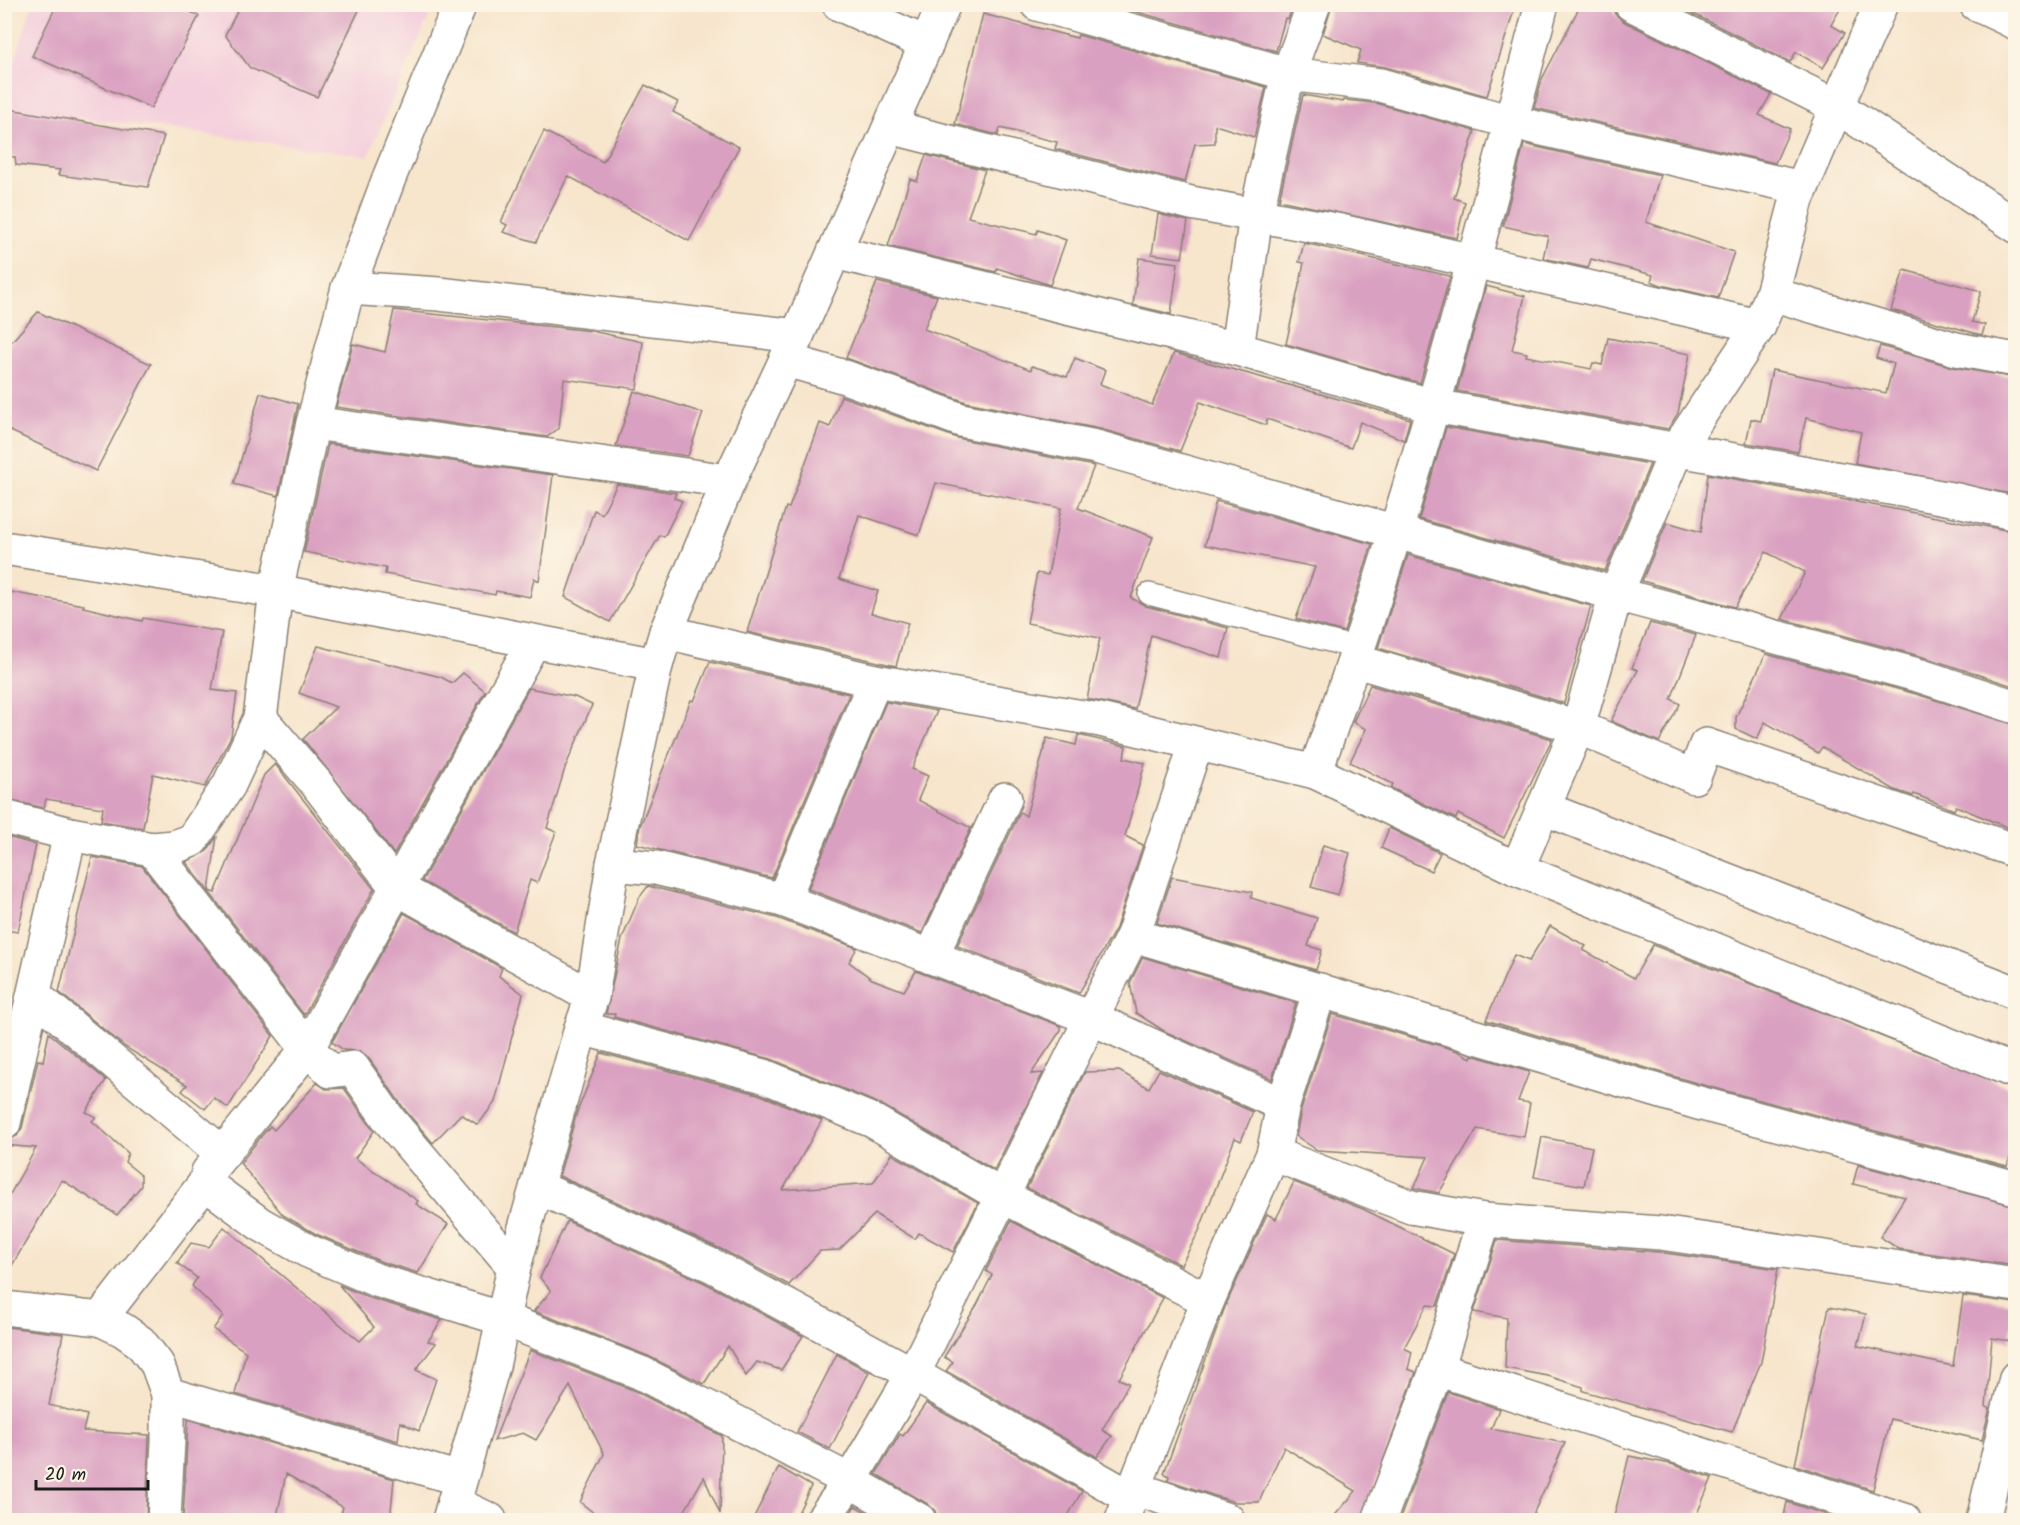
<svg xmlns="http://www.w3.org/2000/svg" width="2020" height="1525" font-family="Kalam,sans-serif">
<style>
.built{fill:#f4cfdd}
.building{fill:#daa0c1}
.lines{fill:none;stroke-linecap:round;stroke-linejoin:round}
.lane-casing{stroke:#8a8074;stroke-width:24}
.street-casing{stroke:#8a8074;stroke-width:36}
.secondary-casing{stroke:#8a8074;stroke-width:36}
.lane{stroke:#fff;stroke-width:21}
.street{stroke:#fff;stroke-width:33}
.secondary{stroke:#fff;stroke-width:33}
</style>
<rect width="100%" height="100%" fill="#fcf5e5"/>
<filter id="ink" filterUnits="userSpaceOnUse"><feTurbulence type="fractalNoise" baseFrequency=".0167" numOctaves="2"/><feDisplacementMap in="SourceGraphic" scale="12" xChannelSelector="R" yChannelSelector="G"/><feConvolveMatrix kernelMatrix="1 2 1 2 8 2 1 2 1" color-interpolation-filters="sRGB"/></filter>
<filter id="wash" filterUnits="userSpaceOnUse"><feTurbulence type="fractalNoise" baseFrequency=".008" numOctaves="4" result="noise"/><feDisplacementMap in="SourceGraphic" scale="24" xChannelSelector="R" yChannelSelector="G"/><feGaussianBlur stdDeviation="1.35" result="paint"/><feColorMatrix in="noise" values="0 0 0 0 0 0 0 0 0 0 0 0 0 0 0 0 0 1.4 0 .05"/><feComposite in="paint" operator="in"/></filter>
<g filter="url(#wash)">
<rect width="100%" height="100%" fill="#f7e5cc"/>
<!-- built -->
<polygon class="built" points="32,5 434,5 368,156 77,117 69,134 27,127 5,94"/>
<g id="blocks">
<!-- building -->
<g class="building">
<polygon points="57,4 175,4 199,16 151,108 32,56"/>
<polygon points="241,4 362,4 317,97 250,68 225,35"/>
<polygon points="1109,4 1294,4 1288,19 1285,18 1276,51"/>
<polygon points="1332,4 1516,4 1487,96 1385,67 1357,63 1361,50 1323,34"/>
<polygon points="1581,4 1612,4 1615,14 1623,21 1771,94 1759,115 1790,129 1775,163 1534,108 1542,79"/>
<polygon points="1674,4 1843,4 1831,25 1845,33 1823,68 1796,52 1790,62"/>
<polygon points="983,14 1077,38 1078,35 1266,87 1254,137 1215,125 1215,143 1195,144 1185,182 1055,149 1057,142 1000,128 998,135 955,124"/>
<polygon points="645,85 678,102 673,112 739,147 689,241 568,176 536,242 503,232 507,225 501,222 544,131 603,162"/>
<polygon points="1303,95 1343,102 1344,100 1376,103 1475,131 1454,198 1465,202 1457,238 1279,200"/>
<polygon points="4,108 164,136 148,187 58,175 60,170 16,165 15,157 4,156"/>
<polygon points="1524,144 1660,175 1646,222 1734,252 1718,298 1661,285 1651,281 1653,275 1591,259 1588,268 1543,258 1548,236 1503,226"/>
<polygon points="926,155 985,170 968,217 1036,234 1038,230 1066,240 1050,285 997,268 996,272 888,246 910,179 917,181"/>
<polygon points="1158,214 1188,221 1182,258 1152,254"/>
<polygon points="1304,243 1450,276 1420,383 1286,344 1304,263 1299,262"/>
<polygon points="1139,258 1178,263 1171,314 1133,305"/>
<polygon points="1904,270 1981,291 1972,322 1985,325 1982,335 1891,310"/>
<polygon points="877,282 937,296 924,329 1031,370 1032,366 1067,377 1075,358 1105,370 1100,384 1152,405 1174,353 1410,419 1404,440 1360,422 1351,448 1267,419 1266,425 1200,402 1180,451 1100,429 966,402 846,358"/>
<polygon points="1486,286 1525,296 1512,350 1527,353 1526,356 1591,369 1593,363 1602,365 1608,338 1690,354 1678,413 1668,429 1457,391"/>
<polygon points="394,310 592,331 643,342 637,389 564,379 559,428 547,437 336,407 353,344 385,352"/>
<polygon points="38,312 151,364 96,471 4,428 4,350"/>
<polygon points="1880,346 1953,367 2016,378 2016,495 1855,463 1861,432 1806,418 1798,452 1746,443 1751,419 1761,421 1772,370 1886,393 1894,364 1876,358"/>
<polygon points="634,391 703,413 688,456 616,446"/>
<polygon points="260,393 298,404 278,496 234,484"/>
<polygon points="841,396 957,438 1094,466 1078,508 1153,537 1131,598 1146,606 1228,628 1221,658 1151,635 1135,709 1087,699 1100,638 1027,623 1037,573 1048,575 1061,508 936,483 919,535 859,515 839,579 878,591 871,613 908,623 896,666 747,632 786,507 789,508 820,423 830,427"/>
<polygon points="1446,427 1650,464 1605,571 1419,519"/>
<polygon points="328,444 553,475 539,581 534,578 530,597 496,591 495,595 385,574 386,568 304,552"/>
<polygon points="1708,474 2016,532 2016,687 1927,658 1782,619 1805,572 1766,552 1735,607 1642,581 1667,522 1701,532"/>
<polygon points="617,484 676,493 674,498 682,501 664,537 660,535 610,622 565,597 594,510 602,514"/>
<polygon points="1216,501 1372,544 1344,632 1296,619 1315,567 1205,545"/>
<polygon points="1408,555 1591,606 1564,703 1378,648"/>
<polygon points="4,591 84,605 83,607 142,621 143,618 222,632 212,690 237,693 231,736 205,787 153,774 143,828 101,821 103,808 46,799 44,808 4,799"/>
<polygon points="1650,623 1696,635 1671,699 1680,704 1659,742 1611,721 1638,670 1632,668"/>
<polygon points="318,646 441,677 452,683 463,673 485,691 394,854 303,739 336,707 299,693"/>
<polygon points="1766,654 1916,694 2016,725 2016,831 1956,806 1954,810 1914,794 1913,796 1895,790 1822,747 1818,753 1765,722 1757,739 1736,729 1736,717"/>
<polygon points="710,662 849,694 772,878 637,844 640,826 691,700 694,701"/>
<polygon points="1370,685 1552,739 1504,838 1458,814 1456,819 1391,788 1393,784 1350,762 1366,729 1353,722"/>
<polygon points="529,688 575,697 592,705 565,768 547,828 556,832 537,883 530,880 514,932 422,881"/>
<polygon points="886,702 937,711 912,769 928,776 918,800 971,828 922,933 808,889"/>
<polygon points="1078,735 1126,746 1124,758 1145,763 1125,836 1143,845 1116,928 1079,993 957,946 1020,812 1026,816 1047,738 1076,745"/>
<polygon points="275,764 374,889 304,1015 186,862 207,851 217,836 209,891 215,893 264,775"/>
<polygon points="1389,828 1440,853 1431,871 1381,848"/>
<polygon points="4,836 36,845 18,932 4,930"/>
<polygon points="1323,845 1350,853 1338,895 1311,887"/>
<polygon points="92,857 142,866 273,1036 228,1108 214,1098 205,1109 182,1091 187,1085 125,1047 59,992"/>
<polygon points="1172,877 1252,892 1251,898 1317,918 1308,946 1322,950 1316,970 1157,923"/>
<polygon points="648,886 777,918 857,948 849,962 872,979 904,991 916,971 1061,1026 1061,1030 1031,1074 1043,1073 994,1170 882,1105 771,1059 614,1017 615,1014 606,1014 622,939 639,898"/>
<polygon points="404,913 502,968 499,976 523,994 495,1102 478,1125 461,1114 433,1143 405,1110 368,1057 360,1051 344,1050 332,1042"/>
<polygon points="1550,926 1586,946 1583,950 1634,978 1653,945 2016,1090 2016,1143 2007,1166 1700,1084 1486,1020 1514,955 1529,961"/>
<polygon points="1143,957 1296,1003 1272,1079 1164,1031 1136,1013 1130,983"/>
<polygon points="1332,1014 1458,1051 1471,1058 1472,1055 1529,1072 1518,1101 1530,1103 1524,1137 1477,1129 1439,1193 1414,1188 1428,1157 1317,1150 1296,1136 1301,1110"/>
<polygon points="49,1033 106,1080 86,1112 96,1117 92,1121 128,1153 125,1162 141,1175 141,1186 117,1215 62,1180 4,1279 4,1205 36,1148 4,1145 4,1141 17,1136 22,1128 38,1060 43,1061"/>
<polygon points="601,1053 758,1094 822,1120 783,1190 873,1183 892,1154 978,1203 953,1252 919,1233 915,1239 875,1214 839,1250 820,1251 789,1285 721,1249 559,1176 577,1112"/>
<polygon points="1159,1070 1253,1112 1241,1141 1235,1138 1199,1231 1181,1265 1027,1188 1085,1072 1119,1071 1149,1088"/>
<polygon points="317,1083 326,1089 344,1088 374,1131 355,1158 418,1201 416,1204 448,1224 418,1273 382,1262 316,1234 283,1215 240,1163 264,1133 270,1126 274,1130"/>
<polygon points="1542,1137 1592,1147 1584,1186 1534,1177"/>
<polygon points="1858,1165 2016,1206 2016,1266 1899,1249 1880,1237 1905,1197 1853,1184"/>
<polygon points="1294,1182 1363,1209 1454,1254 1437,1306 1427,1305 1404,1348 1412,1352 1408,1369 1416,1372 1361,1521 1330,1521 1356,1491 1284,1447 1259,1502 1235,1502 1212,1495 1168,1480 1169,1476 1164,1473 1225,1307 1267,1214 1276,1219"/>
<polygon points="567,1221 705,1283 803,1336 781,1370 757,1362 746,1376 728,1346 704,1384 648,1356 534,1311 551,1291 540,1278"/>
<polygon points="1011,1221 1163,1298 1119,1379 1129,1383 1102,1430 1112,1436 1097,1457 946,1371 953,1362 944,1357 977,1305 992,1275 986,1271"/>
<polygon points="224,1227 360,1341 374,1327 339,1285 370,1298 442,1320 428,1341 436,1343 416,1370 436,1379 419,1431 400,1422 398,1441 235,1394 246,1352 213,1329 223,1316 192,1286 197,1278 177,1263 191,1243 209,1247"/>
<polygon points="1497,1240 1658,1252 1778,1269 1761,1362 1732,1432 1583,1391 1583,1387 1548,1376 1505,1368 1507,1318 1474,1312"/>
<polygon points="1963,1296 2015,1303 2010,1341 1992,1338 1986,1407 1990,1408 1982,1440 1890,1419 1873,1490 1795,1465 1829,1307 1866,1314 1858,1346 1953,1366"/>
<polygon points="7,1327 63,1334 49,1405 87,1415 83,1431 149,1435 146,1521 4,1521 4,1343"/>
<polygon points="530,1350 633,1390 722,1436 720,1514 704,1477 679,1521 604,1521 580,1502 604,1454 570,1386 536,1440 523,1433 494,1441"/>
<polygon points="837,1354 869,1372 830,1449 797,1432"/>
<polygon points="1448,1392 1499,1409 1491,1429 1565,1443 1530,1521 1399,1521"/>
<polygon points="926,1403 1082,1491 1065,1521 938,1521 935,1511 928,1504 876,1474 900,1434 903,1436"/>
<polygon points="188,1419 394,1479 390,1521 339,1521 343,1507 286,1474 276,1521 183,1521"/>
<polygon points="1629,1456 1671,1464 1712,1478 1694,1521 1613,1521"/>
<polygon points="779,1467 811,1486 794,1521 752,1521"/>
<polygon points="1787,1502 1845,1521 1783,1521"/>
<polygon points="855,1506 882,1521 845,1521"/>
</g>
</g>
</g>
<g filter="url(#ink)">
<use href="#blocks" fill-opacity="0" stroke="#8a8074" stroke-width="1.5"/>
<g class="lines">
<defs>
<polyline id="lane" points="1149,594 1360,649"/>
<g id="street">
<polyline points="839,4 927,44"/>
<polyline points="1037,4 1288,74 1380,85 1511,122 1802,188"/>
<polyline points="1631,4 1838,107 2016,226"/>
<polyline points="1976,4 2016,23"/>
<polyline points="890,127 1191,203 1341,231 1759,326"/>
<polyline points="834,252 1237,349 1434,406 1957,500 2016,514"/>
<polyline points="348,288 439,294 797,336"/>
<polyline points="1772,294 1956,349 2016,360"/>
<polyline points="1237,349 1256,215 1288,74 1314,4"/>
<polyline points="786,360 845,377 961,420 1096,447 1616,594 1921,676 2016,707"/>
<polyline points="313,423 729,481"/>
<polyline points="4,548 276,591 656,665"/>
<polyline points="666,632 875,681 1100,720 1315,772 1517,869 2016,1072"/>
<polyline points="1356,661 1578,727 1694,777 1706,745 2016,851"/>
<polyline points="260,718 316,783 397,888 592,997"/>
<path d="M1315,772C1407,521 1474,263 1542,4"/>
<polyline points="1543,808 2016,993"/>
<polyline points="4,817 70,834 152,849 174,847 192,840 229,785 260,718 276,591 313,423 348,288 389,178 460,4"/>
<polyline points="152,849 307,1049 331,1071 353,1068 390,1121 514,1267"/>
<polyline points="613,864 656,868 783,900 1091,1018 1283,1105"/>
<polyline points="1517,869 1578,727 1616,594 1676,451 1759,326 1772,294 1797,199 1881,4"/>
<polyline points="783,900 875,681"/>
<polyline points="1133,935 1695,1102 2016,1188"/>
<polyline points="931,957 1005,799"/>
<polyline points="34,995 223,1154"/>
<polyline points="581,1028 764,1076 873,1121 1002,1196 1208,1300"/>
<polyline points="4,1123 70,834"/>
<polyline points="1273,1154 1411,1207 1484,1220 1660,1233 2016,1285"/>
<polyline points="205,1183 260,1224 308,1251 376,1280 503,1319 641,1373 850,1481 919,1520"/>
<polyline points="537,1187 713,1266 913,1374 1130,1497"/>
<polyline points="4,1308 100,1319 123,1330 140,1342 157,1364 168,1394 168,1441 164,1520"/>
<polyline points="100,1319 205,1183 208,1172 307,1049 533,643"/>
<polyline points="1437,1369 1904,1520"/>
<polyline points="168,1394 460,1479"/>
<polyline points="1134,1488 1228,1520"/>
<polyline points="822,1520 850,1481 913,1374 1133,935 1196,744"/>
<polyline points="1122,1520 1208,1300 1273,1154 1283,1105 1320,990"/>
<polyline points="1379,1520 1437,1369 1484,1220"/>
<polyline points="1983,1520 2016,1378"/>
</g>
<g id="secondary">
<polyline points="454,1503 490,1520"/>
<polyline points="449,1520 493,1366 514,1267 581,1028 592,997 613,864 656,665 666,632 729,481 797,336 944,4"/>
</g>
</defs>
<!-- lane casing -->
<use href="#lane" class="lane-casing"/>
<!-- street casing -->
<use href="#street" class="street-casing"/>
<!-- secondary casing -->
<use href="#secondary" class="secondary-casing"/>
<!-- lane -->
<use href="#lane" class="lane"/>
<!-- street -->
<use href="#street" class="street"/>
<!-- secondary -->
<use href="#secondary" class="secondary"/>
</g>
</g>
<!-- margin -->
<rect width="2020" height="1525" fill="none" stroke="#fcf5e5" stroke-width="24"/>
<!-- scale -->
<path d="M36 1480v9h112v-9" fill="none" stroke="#1c1c1c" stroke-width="3"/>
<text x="45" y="1480" font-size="18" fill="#1c1c1c" stroke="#fcf5e5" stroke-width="4.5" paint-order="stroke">20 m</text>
</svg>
